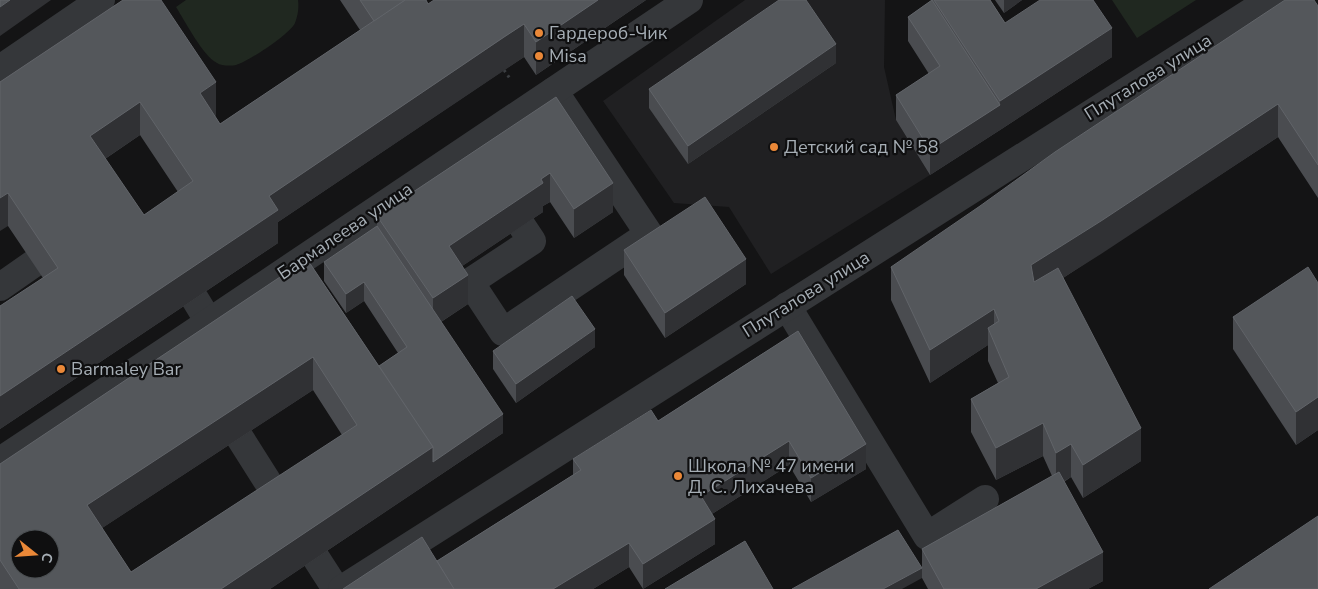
<svg xmlns="http://www.w3.org/2000/svg" width="1318" height="589" font-family="'Nunito Sans',sans-serif">
<style>
.built{fill:#202022}
.green{fill:#202820}
.lines{fill:none;stroke-linecap:round;stroke-linejoin:round}
.path{stroke:#3b3e41;stroke-width:3;stroke-dasharray:2.5 4;stroke-linecap:butt}
.minor{stroke:#35373a;stroke-width:28}
.wall{fill:#4a4c50;fill-rule:evenodd}
.shaded-wall{fill:#303134}
.building{fill:#54575b;stroke:#616469;fill-rule:evenodd}
.poi-dot{fill:#ea8838;stroke:#0f0f10;stroke-width:2}
.labels{text-anchor:middle;dominant-baseline:central;stroke-width:4.5;stroke-linejoin:round;paint-order:stroke}
.poi-label{font-size:18px;fill:#a6aeb5;stroke:#0f0f10;text-anchor:start}
.street-label{font-size:18px;fill:#a6aeb5;stroke:#0f0f10}
</style>
<rect width="100%" height="100%" fill="#141415"/>
<!-- built -->
<polygon class="built" points="745,0 885,0 884,67 896,120 930,175 771,274 729,207 674,203 603,101"/>
<!-- green -->
<g class="green">
<path d="M186,0H298C299,8 298,15 295,23C289,35 249,61 236,65C231,66 221,66 217,63C203,56 185,21 176,7Z"/>
<polygon points="1112,0 1196,0 1137,38"/>
</g>
<g class="lines">
<!-- path -->
<polyline class="path" points="504,70 511,80"/>
<!-- minor -->
<g class="minor">
<polyline points="0,69 101,0"/>
<polyline points="522,226 532,241 470,282 503,332 649,234 554,91"/>
<polyline points="0,287 33,264"/>
<polyline points="195,299 209,322"/>
<polyline points="787,306 927,536 985,499"/>
<polyline points="240,438 283,506"/>
<polyline points="0,461 178,343 689,0"/>
<polyline points="316,558 336,589"/>
<polyline points="342,589 1270,0"/>
</g>
</g>
<!-- wall -->
<g class="wall">
<path d="M123,0L216,115L215,116L220,124L360,30L340,0H426L428,4L646,0L536,75L524,57L504,70L278,222V243L0,429V306L43,278L8,226L0,82ZM140,135L178,192L144,215L105,159Z"/>
<polygon points="932,0 990,0 1005,23 1112,57 1000,130 930,175 896,120 896,95 929,74 908,41 908,17"/>
<polygon points="995,0 1022,0 1004,13"/>
<polygon points="1318,6 1318,198 1278,137 1063,278 1141,461 1083,498 1071,477 1064,482 1103,581 1088,589 928,589 922,578 922,549 1052,476 1043,456 996,480 971,432 971,399 998,383 988,361 988,345 930,383 891,300 891,267"/>
<polygon points="836,63 688,164 649,108 649,89"/>
<path d="M556,97L613,212L574,238L550,202L543,206V212L462,266L468,304L441,322L503,433L270,589H0V464L307,259L379,366L398,353L364,301L346,313L324,281V262L377,226V216ZM313,390L342,435L131,572L102,528Z"/>
<polygon points="624,250 746,284 665,338 624,275"/>
<polygon points="1318,283 1318,430 1296,445 1233,349 1233,317"/>
<polygon points="798,331 866,469 811,502 789,465 712,514 715,544 643,589 629,567 593,589 343,589 437,561 573,475 573,459 658,421"/>
<polygon points="595,347 516,403 493,369 493,351"/>
</g>
<!-- shaded-wall -->
<g class="shaded-wall">
<polygon points="10,0 51,0 0,36 0,7"/>
<polygon points="598,0 646,0 536,75 536,42"/>
<polygon points="1004,0 1022,0 1004,13"/>
<polygon points="524,24 524,57 278,222 278,243 0,429 0,396 269,196"/>
<polygon points="1112,28 1112,57 1000,130 930,175 930,150 1000,105 1000,101"/>
<polygon points="836,44 836,63 688,164 688,146"/>
<polygon points="216,82 216,115 200,126 200,93"/>
<polygon points="140,102 140,135 90,169 90,136"/>
<polygon points="1278,104 1278,137 1101,254 1031,298 1031,265"/>
<polygon points="550,173 550,202 543,206 543,212 449,275 449,246"/>
<polygon points="613,183 613,212 574,238 574,209"/>
<polygon points="8,193 8,226 0,231 0,198"/>
<polygon points="746,259 746,284 665,338 665,313"/>
<polygon points="468,275 468,304 433,327 433,298"/>
<polygon points="364,282 364,301 346,313 346,294"/>
<polygon points="994,309 994,341 988,328 988,345 930,383 930,350"/>
<polygon points="595,329 595,347 516,403 516,384"/>
<polygon points="313,357 313,390 87,538 87,505"/>
<polygon points="1318,397 1318,430 1296,445 1296,412"/>
<polygon points="503,414 503,433 270,589 221,589 433,447"/>
<polygon points="1043,423 1043,456 996,480 996,448"/>
<polygon points="1141,428 1141,461 1083,498 1083,465"/>
<polygon points="789,441 789,465 701,521 701,496"/>
<polygon points="866,444 866,469 811,502 811,478"/>
<polygon points="1071,444 1071,477 1056,486 1056,453"/>
<polygon points="715,519 715,544 643,589 643,564"/>
<polygon points="629,543 629,567 593,589 553,589"/>
<polygon points="1103,552 1103,581 1088,589 1036,589"/>
<polygon points="922,568 922,578 902,589 883,589"/>
</g>
<!-- building -->
<g class="building">
<polygon points="0,0 10,0 0,7"/>
<path d="M123,0H161L216,82L200,93L220,124L405,0H426L428,4L434,0H598L536,42L524,24L504,37L269,196L278,210L0,396V306L58,268L8,193L0,198V82ZM140,102L193,181L144,215L90,136Z"/>
<polygon points="360,0 405,0 374,21"/>
<polygon points="779,0 806,0 836,44 688,146 649,89"/>
<polygon points="932,0 1000,105 930,150 896,95 940,66 908,17"/>
<polygon points="934,0 990,0 1005,23 1040,0 1093,0 1112,28 1000,101"/>
<polygon points="1285,0 1314,0 1318,6 1318,165 1278,104 1101,221 1031,265 1034,282 1058,268 1141,428 1083,465 1071,444 1056,453 1043,423 996,448 971,399 1009,377 988,328 999,321 994,309 930,350 891,267 980,206 1055,152"/>
<polygon points="556,97 613,183 574,209 550,173 541,179 543,183 449,246 468,275 433,298 377,216"/>
<polygon points="705,197 746,259 665,313 624,250"/>
<polygon points="377,226 503,414 433,462 433,447 379,366 407,347 364,282 346,294 324,262"/>
<path d="M307,259L433,447L221,589H19L0,560V464ZM313,357L357,425L131,572L87,505ZM20,539H50V569H20Z"/>
<polygon points="1308,267 1318,283 1318,397 1296,412 1233,317"/>
<polygon points="572,296 595,329 516,384 493,351"/>
<polygon points="798,331 866,444 811,478 789,441 701,496 715,519 643,564 629,543 553,589 454,589 437,561 581,470 573,459 651,410 658,421"/>
<polygon points="1059,472 1103,552 1036,589 944,589 922,549"/>
<polygon points="1318,516 1318,589 1209,589"/>
<polygon points="898,530 922,568 883,589 792,589"/>
<polygon points="422,537 454,589 343,589"/>
<polygon points="745,541 773,589 665,589"/>
</g>
<!-- markers -->
<g class="poi-dot">
<circle cx="539" cy="33" r="5"/>
<circle cx="539" cy="56" r="5"/>
<circle cx="774" cy="147" r="5"/>
<circle cx="61" cy="369" r="5"/>
<circle cx="678" cy="476" r="5"/>
</g>
<g class="labels">
<!-- poi labels -->
<g class="poi-label">
<text x="549" y="33">Гардероб-Чик</text>
<text x="549" y="56">Misa</text>
<text x="784" y="147">Детский сад № 58</text>
<text x="71" y="369">Barmaley Bar</text>
<text x="688" y="466">Школа № 47 имени<tspan x="688" dy="21">Д. С. Лихачева</tspan></text>
</g>
<!-- street labels -->
<g class="street-label">
<text transform="translate(1148 77) rotate(-32)">Плуталова улица</text>
<text transform="translate(345 231) rotate(-34)">Бармалеева улица</text>
<text transform="translate(806 294) rotate(-32)">Плуталова улица</text>
</g>
</g>
<!-- north arrow -->
<g transform="translate(35 554) rotate(107)"><circle r="24" fill="#0f0f10" stroke="#4b4f52"/>
<path d="M0-4L9 19L0 12L-9 19Z" fill="#ea8838"/>
<text y="-8" font-size="14" font-weight="bold" text-anchor="middle" fill="#a6aeb5">С</text>
</g>
</svg>
